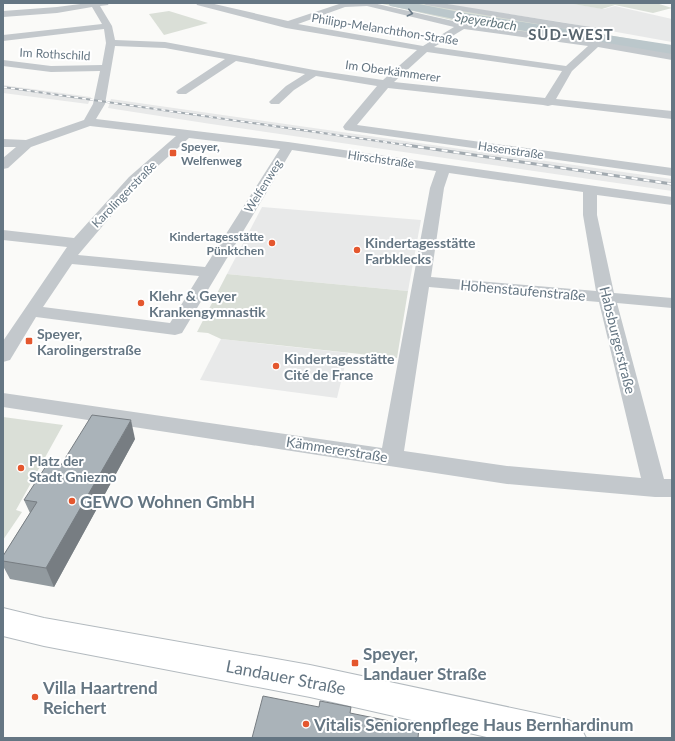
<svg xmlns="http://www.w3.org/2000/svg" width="675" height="741" font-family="Lato,sans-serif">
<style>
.built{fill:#e8e9e9}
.green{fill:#dadfd7}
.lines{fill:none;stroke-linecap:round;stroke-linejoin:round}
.river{fill:#bbc7cb;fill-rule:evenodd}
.secondary-casing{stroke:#b3babf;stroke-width:2}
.minor{fill:#c3c8cc;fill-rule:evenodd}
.secondary{fill:#fff;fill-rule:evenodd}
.rail-far1-casing{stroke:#a2aab0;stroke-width:2}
.rail-casing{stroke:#a2aab0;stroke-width:3}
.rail-far1{stroke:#fff;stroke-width:1.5;stroke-dasharray:4;stroke-linecap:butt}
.rail{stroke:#fff;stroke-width:2;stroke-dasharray:6;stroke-linecap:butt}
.wall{fill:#929a9f}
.shaded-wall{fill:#777d82}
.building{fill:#aab3b9;stroke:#777d82}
.oneway{stroke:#6a7a87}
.poi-dot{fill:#e4572e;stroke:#fff;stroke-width:1.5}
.labels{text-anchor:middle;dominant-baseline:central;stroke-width:4;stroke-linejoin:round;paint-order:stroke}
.far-street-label{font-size:12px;fill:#657683;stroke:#fff}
.far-poi-label{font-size:12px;font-weight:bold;fill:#657683;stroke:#fff;text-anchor:start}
.far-water-label{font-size:13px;font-style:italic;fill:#60757c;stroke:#fff}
.poi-label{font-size:14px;font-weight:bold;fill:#657683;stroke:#fff;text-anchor:start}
.street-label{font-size:14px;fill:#657683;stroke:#fff}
.far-district-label{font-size:15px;font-weight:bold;letter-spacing:1px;fill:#57646e;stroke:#fff}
.near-poi-label{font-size:17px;font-weight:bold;fill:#657683;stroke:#fff;text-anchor:start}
.near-street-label{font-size:17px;fill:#657683;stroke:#fff}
</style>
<rect width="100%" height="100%" fill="#fafaf8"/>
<!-- built -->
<g class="built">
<polygon points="434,3 567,3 604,9 615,6 672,19 672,42 561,22"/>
<polygon points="3,85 91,97 88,104 3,93"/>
<polygon points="111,99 672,179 672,191 211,124 108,108"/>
<polygon points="262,207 421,220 408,291 227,274"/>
<polygon points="221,339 348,353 337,398 200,380"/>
</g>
<!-- green -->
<g class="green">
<polygon points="378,3 421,3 672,46 672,55 469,24"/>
<polygon points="567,3 656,3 672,8 653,13 615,5 602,9"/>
<polygon points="169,11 208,23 164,35 149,14"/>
<polygon points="227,274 408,291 397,358 221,339 208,333 197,332"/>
<polygon points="3,417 63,425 16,510 22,512 3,540"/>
</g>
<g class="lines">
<!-- river -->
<polygon class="river" points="388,3 414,3 464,13 672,45 672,55 464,21 395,7 390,6"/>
<defs>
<polygon id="secondary" points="3,608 44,618 310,665 568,720 580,726 586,738 491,738 310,697 44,646 3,636"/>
</defs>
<!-- secondary casing -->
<use href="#secondary" class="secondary-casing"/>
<!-- minor -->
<g class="minor">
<path d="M88,3H109L108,5L100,6L112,26L115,40L165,42L314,70L383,80L417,50L286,28L197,5L196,3H210L288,21L342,3H373L462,23L596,41L672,54V60L598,47L572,71L556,99L672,111V119L552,105L548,106L543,105L388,88L357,125L672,168V176L345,130L343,127L345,124L377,86L316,76L294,90L279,104H271L269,102L271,100L286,86L305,74L236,61L186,94H178L176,92L178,90L225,59L165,48L115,46L105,104L96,119L288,142L672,197V205L597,195V215L614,293L672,298V308L617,303L664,479H672V497H655L507,484L3,407V393L382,448L430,188L436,171L292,150L182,333L175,335L36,317L10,360L3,362V341L67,247L3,240V230L74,238L129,177L176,136L90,126L31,147L8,168L3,169V158L16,147H3V139L26,140L84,120L93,104L100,71L51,72L3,66V60L51,66L102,65L106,43L104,29L3,41V35L102,24L92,7L57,13L3,17V11L57,7ZM367,6L454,27L423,46L298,24L345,7ZM464,29L588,46L566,66L434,47ZM427,52L562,71L545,98L394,82ZM189,138L280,149L205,267L78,255L139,183ZM449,173L583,192V215L596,291L431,277L444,188ZM72,264L199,276L170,323L43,307ZM429,287L599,302L641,478L507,466L404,451Z"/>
<polygon points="422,3 441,3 597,28 602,31 597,34 426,5"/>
</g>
<!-- secondary -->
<use href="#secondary" class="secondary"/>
<defs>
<polyline id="rail-far1" points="3,87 413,146"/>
<polyline id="rail" points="406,145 672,184"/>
</defs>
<!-- rail-far1 casing -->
<use href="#rail-far1" class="rail-far1-casing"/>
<!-- rail casing -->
<use href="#rail" class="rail-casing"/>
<!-- rail-far1 -->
<use href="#rail-far1" class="rail-far1"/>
<!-- rail -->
<use href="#rail" class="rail"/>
</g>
<!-- wall -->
<polygon class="wall" points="135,439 54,587 10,579 3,566 3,556 30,513 24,500 61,465"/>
<!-- shaded-wall -->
<polygon class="shaded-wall" points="131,420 135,439 54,587 46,568"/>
<!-- building -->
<g class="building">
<polygon points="92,415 131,420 46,568 3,561 3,556 37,502 24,500 48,463 61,465"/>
<polygon points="263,696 319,707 320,701 351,707 350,713 419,727 418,738 252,738"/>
</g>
<!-- one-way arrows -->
<defs><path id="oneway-chevron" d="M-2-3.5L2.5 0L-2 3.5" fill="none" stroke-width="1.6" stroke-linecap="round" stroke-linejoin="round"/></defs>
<use class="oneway" href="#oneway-chevron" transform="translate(410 13) rotate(13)"/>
<!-- markers -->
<g class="poi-dot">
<rect x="169" y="149" width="8" height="8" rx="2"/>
<circle cx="272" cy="243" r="4"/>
<circle cx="357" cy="250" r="4"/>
<circle cx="141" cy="303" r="4"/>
<rect x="25" y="337" width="8" height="8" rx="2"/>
<circle cx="276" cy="366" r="4"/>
<circle cx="21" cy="468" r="4"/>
<circle cx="72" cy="501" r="4"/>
<rect x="351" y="659" width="8" height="8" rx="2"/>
<circle cx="35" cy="697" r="4"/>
<circle cx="306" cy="724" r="4"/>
</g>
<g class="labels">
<!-- far-street labels -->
<g class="far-street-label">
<text transform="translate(385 29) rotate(9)">Philipp-Melanchthon-Straße</text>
<text transform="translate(55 54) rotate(3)">Im Rothschild</text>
<text transform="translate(393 71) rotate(8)">Im Oberkämmerer</text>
<text transform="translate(511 150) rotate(8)">Hasenstraße</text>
<text transform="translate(381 159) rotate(8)">Hirschstraße</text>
<text transform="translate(263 186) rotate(-58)">Welfenweg</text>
<text transform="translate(124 194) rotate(-46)">Karolingerstraße</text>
</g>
<!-- far-poi labels -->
<g class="far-poi-label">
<text x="181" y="146">Speyer,<tspan x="181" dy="14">Welfenweg</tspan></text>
<text x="264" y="236" text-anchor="end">Kindertagesstätte<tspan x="264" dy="14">Pünktchen</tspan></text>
</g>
<!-- far-water labels -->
<g class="far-water-label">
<text transform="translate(486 21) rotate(9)">Speyerbach</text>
</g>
<!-- poi labels -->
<g class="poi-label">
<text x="365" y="242">Kindertagesstätte<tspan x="365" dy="16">Farbklecks</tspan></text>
<text x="149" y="295">Klehr &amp; Geyer<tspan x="149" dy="16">Krankengymnastik</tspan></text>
<text x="37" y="333">Speyer,<tspan x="37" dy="16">Karolingerstraße</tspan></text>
<text x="284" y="358">Kindertagesstätte<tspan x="284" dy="16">Cité de France</tspan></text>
<text x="29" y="460">Platz der<tspan x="29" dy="16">Stadt Gniezno</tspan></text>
</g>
<!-- street labels -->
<g class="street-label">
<text transform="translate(523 290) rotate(5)">Hohenstaufenstraße</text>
<text transform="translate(618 340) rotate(76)">Habsburgerstraße</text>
<text transform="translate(337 449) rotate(9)">Kämmererstraße</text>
</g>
<!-- far-district labels -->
<g class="far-district-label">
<text x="571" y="34">SÜD-WEST</text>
</g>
<!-- near-poi labels -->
<g class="near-poi-label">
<text x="80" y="501">GEWO Wohnen GmbH</text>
<text x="363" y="653">Speyer,<tspan x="363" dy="20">Landauer Straße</tspan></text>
<text x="43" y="687">Villa Haartrend<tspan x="43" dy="20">Reichert</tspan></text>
<text x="314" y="724">Vitalis Seniorenpflege Haus Bernhardinum</text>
</g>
<!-- near-street labels -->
<g class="near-street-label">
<text transform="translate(286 677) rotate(11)">Landauer Straße</text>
</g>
</g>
<!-- border -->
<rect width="675" height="741" fill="none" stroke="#657683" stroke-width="8"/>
</svg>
